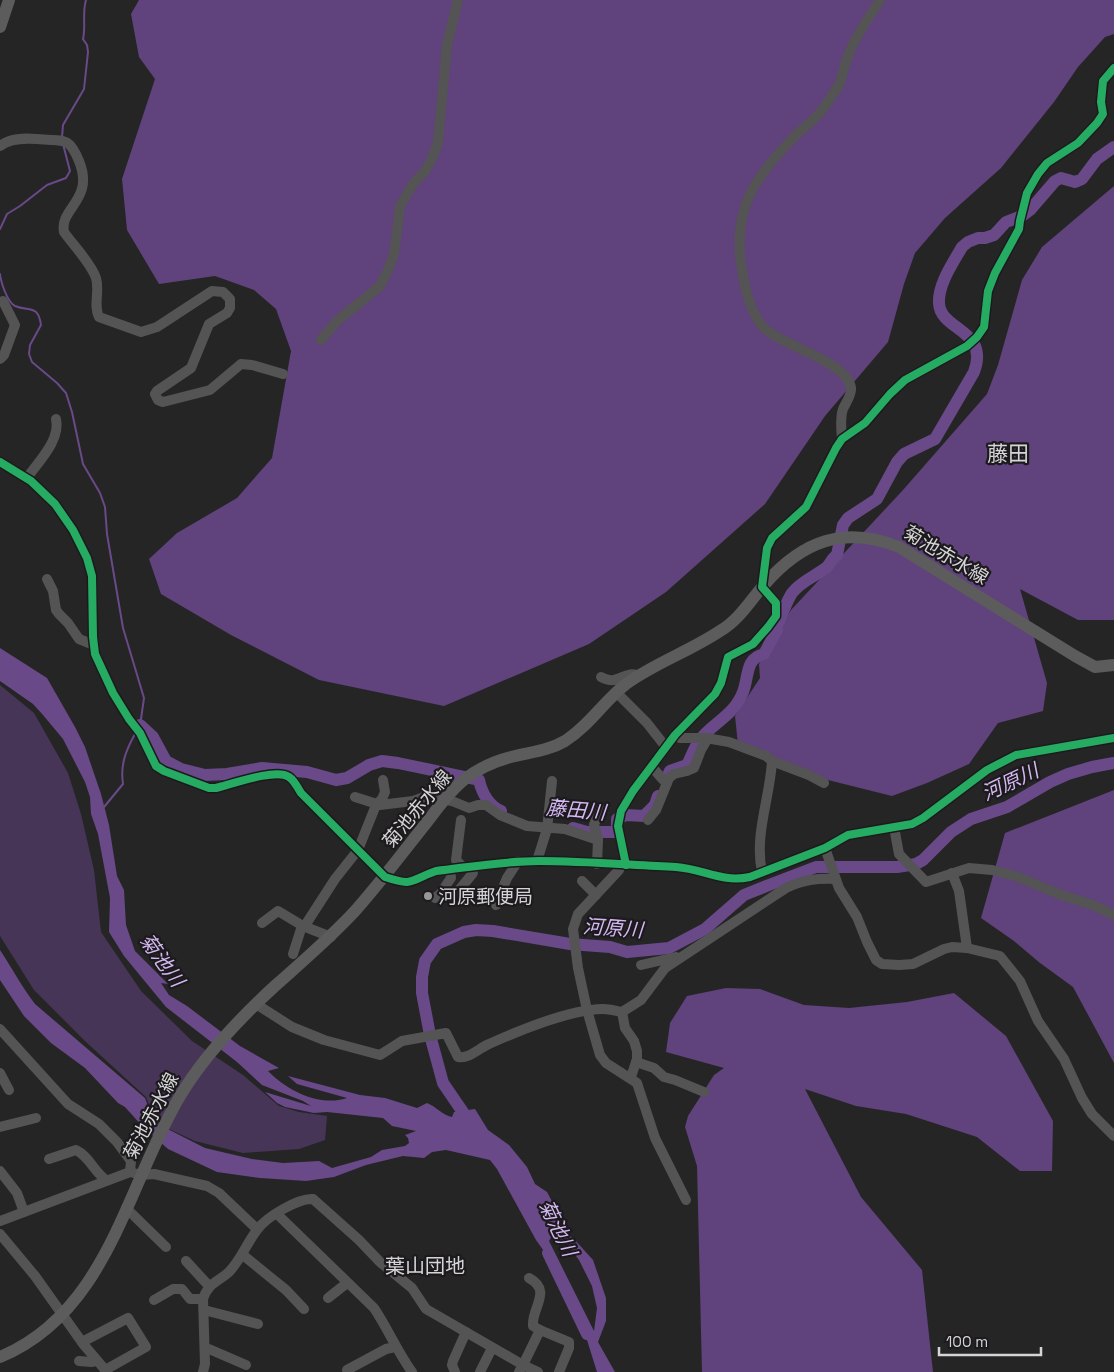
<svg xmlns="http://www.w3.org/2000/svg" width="1114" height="1372" font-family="'Space Grotesk','Noto Sans JP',sans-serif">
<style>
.green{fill:#473558}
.forest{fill:#60427c}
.water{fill:#694987;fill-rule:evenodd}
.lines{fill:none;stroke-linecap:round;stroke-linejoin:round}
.stream{stroke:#694987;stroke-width:2}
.river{stroke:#694987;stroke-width:12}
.minor{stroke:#545454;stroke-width:10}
.major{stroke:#5c5c5d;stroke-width:12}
.cycleway-casing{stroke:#1c1a1d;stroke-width:11}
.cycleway{stroke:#26ab63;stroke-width:8}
.poi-dot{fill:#979798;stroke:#1c1a1d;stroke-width:2}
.labels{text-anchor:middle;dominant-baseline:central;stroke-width:4.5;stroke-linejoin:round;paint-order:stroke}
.street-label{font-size:19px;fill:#d5d4d6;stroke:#1c1a1d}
.poi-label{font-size:19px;fill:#d5d4d6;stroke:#1c1a1d;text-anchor:start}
.water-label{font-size:20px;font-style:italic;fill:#d4b8f2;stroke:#1c1a1d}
.neighbourhood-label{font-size:20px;fill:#d5d4d6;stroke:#1c1a1d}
.quarter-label{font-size:21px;fill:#d5d4d6;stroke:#1c1a1d}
</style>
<rect width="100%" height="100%" fill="#252526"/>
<!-- green -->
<polygon class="green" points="0,685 34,713 68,773 81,814 94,870 101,932 141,991 192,1041 243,1075 279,1106 299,1112 327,1116 325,1140 299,1149 243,1153 195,1141 156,1123 146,1097 86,1042 34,990 0,936"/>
<!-- forest -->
<g class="forest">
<polygon points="139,0 1114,0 1114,34 1105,37 1078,67 1054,102 1001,168 945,218 915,253 904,284 888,342 825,416 765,504 666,592 589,644 444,706 319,680 231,635 161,594 149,559 177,533 237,498 272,458 291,351 276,309 254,290 215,276 159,284 127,230 122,179 155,79 139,57 131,14"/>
<polygon points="1114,186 1114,620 1078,620 1020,589 1047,683 1043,711 998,723 969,764 927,783 892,796 828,780 738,745 735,716 760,678 759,664 791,610 903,490 987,394 998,365 1022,280 1042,247"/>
<polygon points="1114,790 1114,1063 1073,987 1040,963 1014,941 981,918 1005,833"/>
<polygon points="726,988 760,989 804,1005 849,1008 907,1002 954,993 1006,1036 1053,1121 1052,1171 1020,1171 977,1137 906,1114 856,1106 805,1089 861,1197 922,1270 933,1372 702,1372 697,1166 685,1127 688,1116 714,1075 724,1068 666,1052 670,1023 687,996"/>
</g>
<!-- water -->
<path class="water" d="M0,648L47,678L75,727L85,747L101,794L109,825L117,876L124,890L126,925L135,951L168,984L161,983L169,995L187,1006L240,1046L279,1068L268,1071C288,1091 319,1107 347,1098L297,1084L288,1076L360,1095L385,1098L417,1108L427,1103C437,1107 442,1115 452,1117L454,1112L475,1109L488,1130L509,1145L527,1167L535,1184L547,1192L555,1207L550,1213L562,1229L575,1240L593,1260L606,1298V1321L598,1342L615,1372H597L571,1289L536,1240L497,1169L490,1160L446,1150L432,1152L424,1158L403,1156L366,1165L334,1177L306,1181L260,1178L217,1172L168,1149L143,1127L125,1107L118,1103L85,1068L51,1043L24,1016L0,980V950C12,968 22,987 35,1004L145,1098L154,1122L205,1148L252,1159L283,1163L319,1161L332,1168L371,1157L382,1150L405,1146L409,1143L408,1138L405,1135L416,1131L392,1126L383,1118L327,1112L314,1113L285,1107L277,1103L265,1092L311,1106L303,1101L262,1085L237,1062L166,1007L124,956L109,932L110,898L98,834L91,814L90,797L85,782L63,739L43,715L33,704L0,681ZM552,1236L566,1243L579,1260L592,1286L597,1308L594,1331L549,1241Z"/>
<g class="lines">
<!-- stream -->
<g class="stream">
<path d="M62,137L63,125L84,89L88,52L87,45L83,39C86,26 82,13 86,0"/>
<polyline points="0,229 7,214 20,206 47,185 66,178 70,171 63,144"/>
<path d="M0,274C1,282 7,302 15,306C29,312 38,304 41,325L30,345L29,354L32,362L57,383L66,393L72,412L83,464L100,493L105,507L107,534L123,628L144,698L140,726"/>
<path d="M104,807L123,784C120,765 126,750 135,734"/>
</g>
<!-- river -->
<g class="river">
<path d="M140,725L153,737L166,761L181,769L205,775L227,774L262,768L307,772L336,780L347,778L369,765L382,761L398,763L479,780C482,793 488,805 501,811"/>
<path d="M669,773L670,771L687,765C691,758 694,748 699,741C712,723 734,716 743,692C749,677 745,658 764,654L777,630L775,629C782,617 785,604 792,593C801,581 816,576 827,567C831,563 832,558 837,555L843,525L848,518L877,499L897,462L904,454L935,439L974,372C990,329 940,331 939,303C938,284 953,263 962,247L968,242L978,238H985L994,235L1006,222L1022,216L1030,210L1055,181L1061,178L1075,182L1082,179L1097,159L1114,147"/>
<polyline points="573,828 587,832 617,832 617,819 626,815 644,816 655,805 658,796"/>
<polyline points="471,1124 443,1083 430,1035 422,993 422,977 425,961 437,944 464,932 476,930 493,931 570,944 610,947 627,952 669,948 705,929 744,895 769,885 816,867 897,867 916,864 923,860 951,832 971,819 1007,807 1050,782 1068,774 1092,767 1114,763"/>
<polyline points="548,1253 587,1334"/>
</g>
<!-- minor -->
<g class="minor">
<path d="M0,146C10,138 24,138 37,139C62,142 68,134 79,161C95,200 59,208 64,232C73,245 91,263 96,278C100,291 93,305 99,317L141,332L157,327L212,291L223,292L230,299V308L227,313L209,324L191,368L157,391L155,394L158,400L163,402L210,390L241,364L252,365L283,374"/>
<polyline points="321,340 337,321 380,286 389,268 394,254 400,206 413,184 426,170 433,156 438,142 447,45 458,0"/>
<polyline points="0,359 4,355 15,325 3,301"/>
<path d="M842,439C841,429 840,418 843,409C846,402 852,395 851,388C847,361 781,346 763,327C750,312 745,289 742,270C731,209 756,175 797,134C805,126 816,119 822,110C828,102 834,93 839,85C843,75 844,65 848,56C855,36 869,18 880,0"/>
<path d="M0,462L31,481L55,504L73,530L87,558L92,576L93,637L95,654L113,693L129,719L140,733L156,766L164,771L209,788H216C232,784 276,768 289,777C294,780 298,788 301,793L385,877C415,887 410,880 436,871C470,867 504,861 539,861C584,861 630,865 676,867C704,869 721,883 750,877L825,848L848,835L912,824L923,818L987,770L1016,755L1114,738"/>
<path d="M27,478C38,462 61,440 56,419"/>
<polyline points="47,579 53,591 56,610 59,614 68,623 79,639 94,645"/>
<path d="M601,677C605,679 610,681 614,680C624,678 629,671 639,676"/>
<polyline points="616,692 647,723 665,746"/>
<polyline points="675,735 680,738 706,738 729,742 766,756 772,761 809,775 824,783"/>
<path d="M651,767C657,771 660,778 667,783"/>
<polyline points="355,797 380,805 413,801 427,796 452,801 469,808 478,805 486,805 500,815 527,826 565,829 598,840 597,864"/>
<polyline points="461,820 456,860 463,867"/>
<polyline points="648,820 656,810 669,778 674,774 687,771 694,768 701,750 708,738"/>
<polyline points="894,827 899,854 926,882 969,868 992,870 1018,877 1061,895 1093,905 1114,915"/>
<polyline points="598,840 594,825 600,809"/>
<polyline points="825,848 839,888 857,917 867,942 876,960 882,964 899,965 913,964 944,949 952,947 967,948 1000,956 1020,981 1038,1021 1064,1059 1082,1098 1092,1114 1114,1136"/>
<polyline points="537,861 547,829 552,781"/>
<polyline points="620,865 619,870 578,914 573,929 578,968 587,1010 600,1055 606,1063 637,1083 655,1138 686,1200"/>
<polyline points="626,865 618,826 621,811 633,791 675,735 715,694 721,683 728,657 753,644 768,627 776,616 776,603 762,587 767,548 772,538 806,507 836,448 842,439 865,423 890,394 905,380 967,346 977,337 984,327 988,291 995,273 1019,229 1020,221 1027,193 1038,174 1047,163 1078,143 1097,123 1103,114 1101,102 1103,81 1114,68"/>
<path d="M762,872C754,835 770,798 772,761"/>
<polyline points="952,873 959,891 967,948"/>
<polyline points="582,881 596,895"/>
<polyline points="455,895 473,873 472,866"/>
<polyline points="435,898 440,894 451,878 450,869"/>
<polyline points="496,905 507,878 518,861"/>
<polyline points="262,923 278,911 303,926 331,937"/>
<polyline points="293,954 301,929 306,924 335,879 358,850 376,805 382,799 385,792 383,780"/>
<polyline points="641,965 676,957"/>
<path d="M256,1004L292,1027L324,1040L380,1055L402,1041L446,1033L458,1057C470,1059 479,1048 489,1044C518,1031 572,1009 603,1009C610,1009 616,1011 622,1012L641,1000L665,968L786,888C803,880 817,878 835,879"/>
<polyline points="622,1012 625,1028 634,1041 637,1051 637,1059 631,1077"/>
<polyline points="0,1029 68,1104 99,1124 117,1142 131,1161 130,1172"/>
<polyline points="636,1062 654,1068 664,1077 675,1080 704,1092"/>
<polyline points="0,1073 9,1090"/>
<polyline points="0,1127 36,1118"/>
<path d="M49,1159L76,1150C89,1156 94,1172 106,1180"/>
<polyline points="0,1171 17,1193 24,1212"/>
<polyline points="126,1208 166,1247"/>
<path d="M277,1214L374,1308C388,1329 397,1351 412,1372"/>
<polyline points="0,1221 130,1172 141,1175 154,1174 207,1186 219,1193 257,1229"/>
<polyline points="0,1234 35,1276 84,1345 107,1372"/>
<polyline points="243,1255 286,1290 304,1309"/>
<polyline points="186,1261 209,1286"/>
<path d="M529,1278C553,1291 531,1308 533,1326L540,1330L523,1365L538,1372"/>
<polyline points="328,1298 347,1283"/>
<polyline points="154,1300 173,1289 182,1289 190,1299 203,1299"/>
<polyline points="204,1310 258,1324"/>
<polyline points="540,1330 569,1342 569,1348 559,1372"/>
<polyline points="82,1342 128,1318 146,1347 105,1370"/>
<polyline points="205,1350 209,1349 246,1365"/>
<polyline points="79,1361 91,1362 97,1361"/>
<polyline points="347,1370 386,1349 395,1347"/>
<path d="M203,1372L205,1364L203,1299C208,1283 218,1282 229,1272C242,1258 246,1244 257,1230C266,1217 298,1198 313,1199L359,1240L380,1262L412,1288L426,1309L523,1365L519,1372"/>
<polyline points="455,1372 452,1365 453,1361 466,1332"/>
<polyline points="480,1372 492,1348"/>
</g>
<!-- major -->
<g class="major">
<polyline points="0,27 9,0"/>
<path d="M0,1357C108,1312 126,1187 180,1096C204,1056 241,1017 276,985C303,961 330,938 355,911C379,884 401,855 423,827C436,811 448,792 465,779C478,769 495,761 511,757C530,752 548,751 565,741C589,726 604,701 626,684C655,663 690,651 720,631C739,620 750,601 764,585C802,541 844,525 899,547L1075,656L1095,667L1114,665"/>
</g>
<defs>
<g id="cycleway">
<path d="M0,462L31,481L55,504L73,530L87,558L92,576L93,637L95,654L113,693L129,719L140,733L156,766L164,771L209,788H216C232,784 276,768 289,777C294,780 298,788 301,793L385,877C415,887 410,880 436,871C470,867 504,861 539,861C584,861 630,865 676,867C704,869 721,883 750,877L825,848L848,835L912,824L923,818L987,770L1016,755L1114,738"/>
<polyline points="626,865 618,826 621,811 633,791 675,735 715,694 721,683 728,657 753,644 768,627 776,616 776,603 762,587 767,548 772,538 806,507 836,448 842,439 865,423 890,394 905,380 967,346 977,337 984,327 988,291 995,273 1019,229 1020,221 1027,193 1038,174 1047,163 1078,143 1097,123 1103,114 1101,102 1103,81 1114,68"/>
</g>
</defs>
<!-- cycleway casing -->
<use href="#cycleway" class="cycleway-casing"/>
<!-- cycleway -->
<use href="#cycleway" class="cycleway"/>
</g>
<!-- markers -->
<circle class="poi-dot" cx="428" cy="896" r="5"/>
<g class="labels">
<!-- street labels -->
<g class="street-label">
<text transform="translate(946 555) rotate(31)">菊池赤水線</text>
<text transform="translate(417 809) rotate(-50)">菊池赤水線</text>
<text transform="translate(151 1116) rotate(-62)">菊池赤水線</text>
</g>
<!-- poi labels -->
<g class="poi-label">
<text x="438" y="896">河原郵便局</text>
</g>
<!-- water labels -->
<g class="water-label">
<text transform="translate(1010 782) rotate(-25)">河原川</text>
<text transform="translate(576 810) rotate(5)">藤田川</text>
<text transform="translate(613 928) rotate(4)">河原川</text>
<text transform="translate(162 960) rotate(54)">菊池川</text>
<text transform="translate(558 1228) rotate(64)">菊池川</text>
</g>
<!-- neighbourhood labels -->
<g class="neighbourhood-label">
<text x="425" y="1266">葉山団地</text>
</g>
<!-- quarter labels -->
<g class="quarter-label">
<text x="1008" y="453">藤田</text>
</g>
</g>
<!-- scale -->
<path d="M939 1347v8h102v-8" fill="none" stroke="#d5d4d6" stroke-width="2.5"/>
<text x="946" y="1347" font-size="15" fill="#d5d4d6" stroke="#1c1a1d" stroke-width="4" paint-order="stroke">100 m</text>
</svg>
